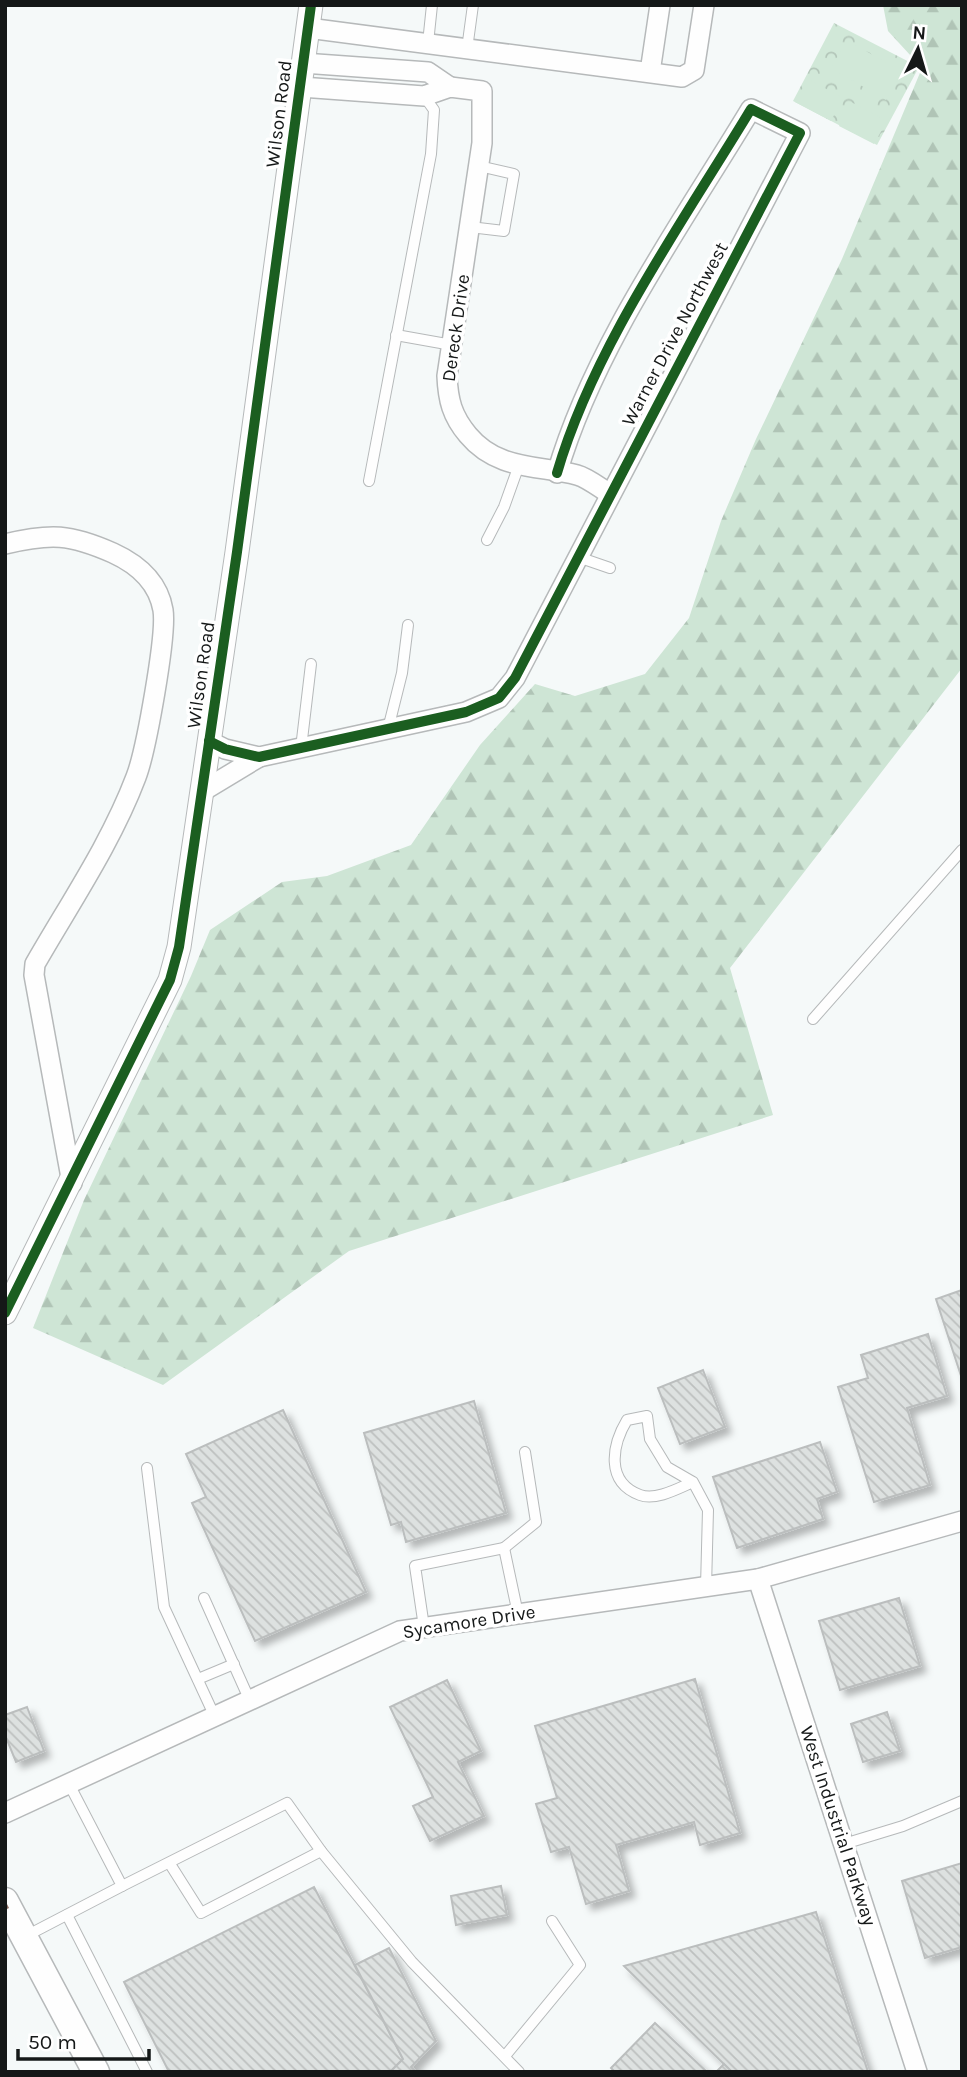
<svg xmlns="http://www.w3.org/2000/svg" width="967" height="2077" font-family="Karla,sans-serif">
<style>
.forest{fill:url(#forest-firs)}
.park{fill:url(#park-crowns)}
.pitch{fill:#d1e8d8}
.building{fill:url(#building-back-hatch);stroke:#bbbebe;stroke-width:2;filter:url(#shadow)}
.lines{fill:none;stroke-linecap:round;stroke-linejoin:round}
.service-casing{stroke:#b6b9ba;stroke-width:12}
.minor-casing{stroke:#b6b9ba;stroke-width:22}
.tertiary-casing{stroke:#b6b9ba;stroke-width:25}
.secondary-casing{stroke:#b6b9ba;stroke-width:29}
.service{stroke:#fefefe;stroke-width:10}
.minor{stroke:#fefefe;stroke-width:19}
.tertiary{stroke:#fefefe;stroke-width:23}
.secondary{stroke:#fefefe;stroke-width:26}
.quiet{stroke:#8d6e63;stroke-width:9;stroke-dasharray:18 9;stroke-linecap:butt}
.cycleway-casing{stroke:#fff;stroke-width:15}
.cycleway{stroke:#1b5e20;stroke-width:10}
.labels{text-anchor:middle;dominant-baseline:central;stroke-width:7;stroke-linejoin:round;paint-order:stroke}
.street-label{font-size:19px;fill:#151818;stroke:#fff}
</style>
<defs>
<pattern id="forest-firs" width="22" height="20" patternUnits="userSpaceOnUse" patternTransform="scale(1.75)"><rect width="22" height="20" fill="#cee5d5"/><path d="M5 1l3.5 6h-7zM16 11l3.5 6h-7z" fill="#b0c4b6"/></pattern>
<pattern id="park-crowns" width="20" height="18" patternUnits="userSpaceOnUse" patternTransform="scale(1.75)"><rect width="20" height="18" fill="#d1e8d8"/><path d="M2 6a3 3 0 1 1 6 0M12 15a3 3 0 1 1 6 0" fill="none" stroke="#b3c6b9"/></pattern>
<pattern id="building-back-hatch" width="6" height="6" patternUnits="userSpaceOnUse" patternTransform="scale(1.75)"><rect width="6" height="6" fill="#dde1e0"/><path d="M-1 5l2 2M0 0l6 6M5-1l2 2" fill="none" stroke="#bdc0bf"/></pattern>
<filter id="shadow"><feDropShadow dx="6" dy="6" stdDeviation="3.5" flood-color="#0004"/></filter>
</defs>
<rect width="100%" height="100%" fill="#f5f9f9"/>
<!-- forest -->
<polygon class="forest" points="883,5 962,5 962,668 730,968 773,1115 349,1251 163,1385 33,1328 84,1200 191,976 210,930 282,882 327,876 411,845 480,745 535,684 575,696 645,674 689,618 721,521 756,439 842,259 922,68 888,31"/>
<!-- park -->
<polygon class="park" points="834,23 919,67 877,145 793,101"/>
<!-- pitch -->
<g class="pitch">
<polygon points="847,40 902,72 886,100 831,68"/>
<polygon points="808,79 843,98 831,121 795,102"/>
<polygon points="851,102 887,121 874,144 839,126"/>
</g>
<!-- building -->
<g class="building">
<polygon points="962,1290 962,1379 936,1299"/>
<polygon points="928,1334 947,1396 907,1408 930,1485 874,1502 838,1387 868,1378 861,1355"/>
<polygon points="703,1370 725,1427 680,1444 658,1388"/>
<polygon points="474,1401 506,1513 406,1542 401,1522 391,1525 364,1433"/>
<polygon points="283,1410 366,1592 255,1641 192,1503 206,1497 186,1454"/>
<polygon points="820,1442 837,1492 817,1499 823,1519 737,1548 713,1477"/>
<polygon points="899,1598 920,1666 840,1690 819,1621"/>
<polygon points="695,1679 740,1833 700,1845 694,1822 616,1845 629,1891 586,1904 569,1847 551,1852 536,1804 557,1798 535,1726"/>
<polygon points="447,1680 481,1751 458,1762 484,1816 430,1841 413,1806 433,1797 390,1707"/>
<polygon points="27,1707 44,1751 16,1762 5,1735 5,1715"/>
<polygon points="887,1712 900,1751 863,1762 851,1724"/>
<polygon points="962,1863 962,1947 925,1958 902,1881"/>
<polygon points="501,1886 507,1915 456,1925 451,1896"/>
<polygon points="314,1887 403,2059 390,2072 169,2072 124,1982"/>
<polygon points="816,1912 868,2072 732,2072 624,1966"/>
<polygon points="389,1948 436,2041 411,2067 416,2072 390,2072 403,2059 355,1965"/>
<polygon points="655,2023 707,2072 615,2072 611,2068"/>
<polygon points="724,2064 732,2072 716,2072"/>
</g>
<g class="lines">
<defs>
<g id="service">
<polyline points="428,43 432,5"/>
<polyline points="467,49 473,5"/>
<polyline points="470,227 504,231 514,174 479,166"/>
<polyline points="396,335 452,345"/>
<polyline points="369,481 431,154 434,110 424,96"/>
<polyline points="487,540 504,507 519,465"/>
<polyline points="578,557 610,568"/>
<polyline points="388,729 402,673 408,625"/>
<polyline points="301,748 311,664"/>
<polyline points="813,1019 962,850"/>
<polyline points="147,1468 164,1607 215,1717"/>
<path d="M693,1482C679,1488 656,1501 640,1495C605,1482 612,1445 627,1420L647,1416L650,1439L667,1467L693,1482L708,1510L706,1587"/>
<polyline points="504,1548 536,1522 525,1452"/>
<polyline points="204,1598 250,1701"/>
<polyline points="424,1627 415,1566 504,1548 518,1614"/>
<polyline points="198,1679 234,1664"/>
<polyline points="844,1844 903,1826 962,1801"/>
<polyline points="170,1864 201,1913 321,1851"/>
<polyline points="122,1886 287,1803 321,1851 412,1962 519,2072"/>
<polyline points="67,1915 147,2072"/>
<polyline points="26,1936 122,1886 69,1784"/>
<polyline points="505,2056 580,1965 552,1921"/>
</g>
<g id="minor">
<polyline points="308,28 682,77 694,70 704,5"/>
<polyline points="303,63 428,72 450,87"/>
<polyline points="650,72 660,5"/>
<path d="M301,87L424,96L450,87L482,91V143L447,376C448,400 452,416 468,435C497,470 537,465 577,475C588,478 600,488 610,494"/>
<path d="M5,544C51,533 70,534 113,553C137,564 158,581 163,610C167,635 146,751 136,777C111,843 70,903 35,964L34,975L72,1183"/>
<path d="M209,741L225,749L259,757L466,712L499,698L515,678L800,133L751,109C683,222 594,346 557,473"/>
<polyline points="201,792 259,757"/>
<polyline points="758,1579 917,2072"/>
<polyline points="5,1813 400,1631 758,1579 962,1521"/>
</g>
<polyline id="tertiary" points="5,1313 170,980 179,947 237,552 311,5"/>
<polyline id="secondary" points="5,1901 96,2072"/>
</defs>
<!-- service casing -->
<use href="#service" class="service-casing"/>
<!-- minor casing -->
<use href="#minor" class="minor-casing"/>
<!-- tertiary casing -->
<use href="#tertiary" class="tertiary-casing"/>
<!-- secondary casing -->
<use href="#secondary" class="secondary-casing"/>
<!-- service -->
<use href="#service" class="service"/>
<!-- minor -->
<use href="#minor" class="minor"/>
<!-- tertiary -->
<use href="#tertiary" class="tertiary"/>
<!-- secondary -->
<use href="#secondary" class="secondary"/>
<!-- quiet -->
<polyline class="quiet" points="5,1905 7,1904"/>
<defs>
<g id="cycleway">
<path d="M209,741L225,749L259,757L466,712L499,698L515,678L800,133L751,109C683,222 594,346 557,473"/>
<polyline points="5,1313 170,980 179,947 237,552 311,5"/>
</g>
</defs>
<!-- cycleway casing -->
<use href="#cycleway" class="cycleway-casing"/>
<!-- cycleway -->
<use href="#cycleway" class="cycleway"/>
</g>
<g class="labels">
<!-- street labels -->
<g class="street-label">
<text transform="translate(279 114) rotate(-83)">Wilson Road</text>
<text transform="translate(456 328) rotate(-82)">Dereck Drive</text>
<text transform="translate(675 334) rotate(-62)">Warner Drive Northwest</text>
<text transform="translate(201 675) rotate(-82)">Wilson Road</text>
<text transform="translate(469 1622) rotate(-9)">Sycamore Drive</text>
<text transform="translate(838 1826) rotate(72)">West Industrial Parkway</text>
</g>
</g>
<!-- border -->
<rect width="967" height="2077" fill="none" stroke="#151818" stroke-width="14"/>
<!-- north arrow -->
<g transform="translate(918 49) rotate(5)" stroke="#ffffff" stroke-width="5" paint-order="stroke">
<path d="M0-5L12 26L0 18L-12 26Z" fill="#151818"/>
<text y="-10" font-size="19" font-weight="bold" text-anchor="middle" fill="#151818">N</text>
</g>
<!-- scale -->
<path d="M18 2049v10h131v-10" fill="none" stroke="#151818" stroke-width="3.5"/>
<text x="28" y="2049" font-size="21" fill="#151818" stroke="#ffffff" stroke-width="5" paint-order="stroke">50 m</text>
</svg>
